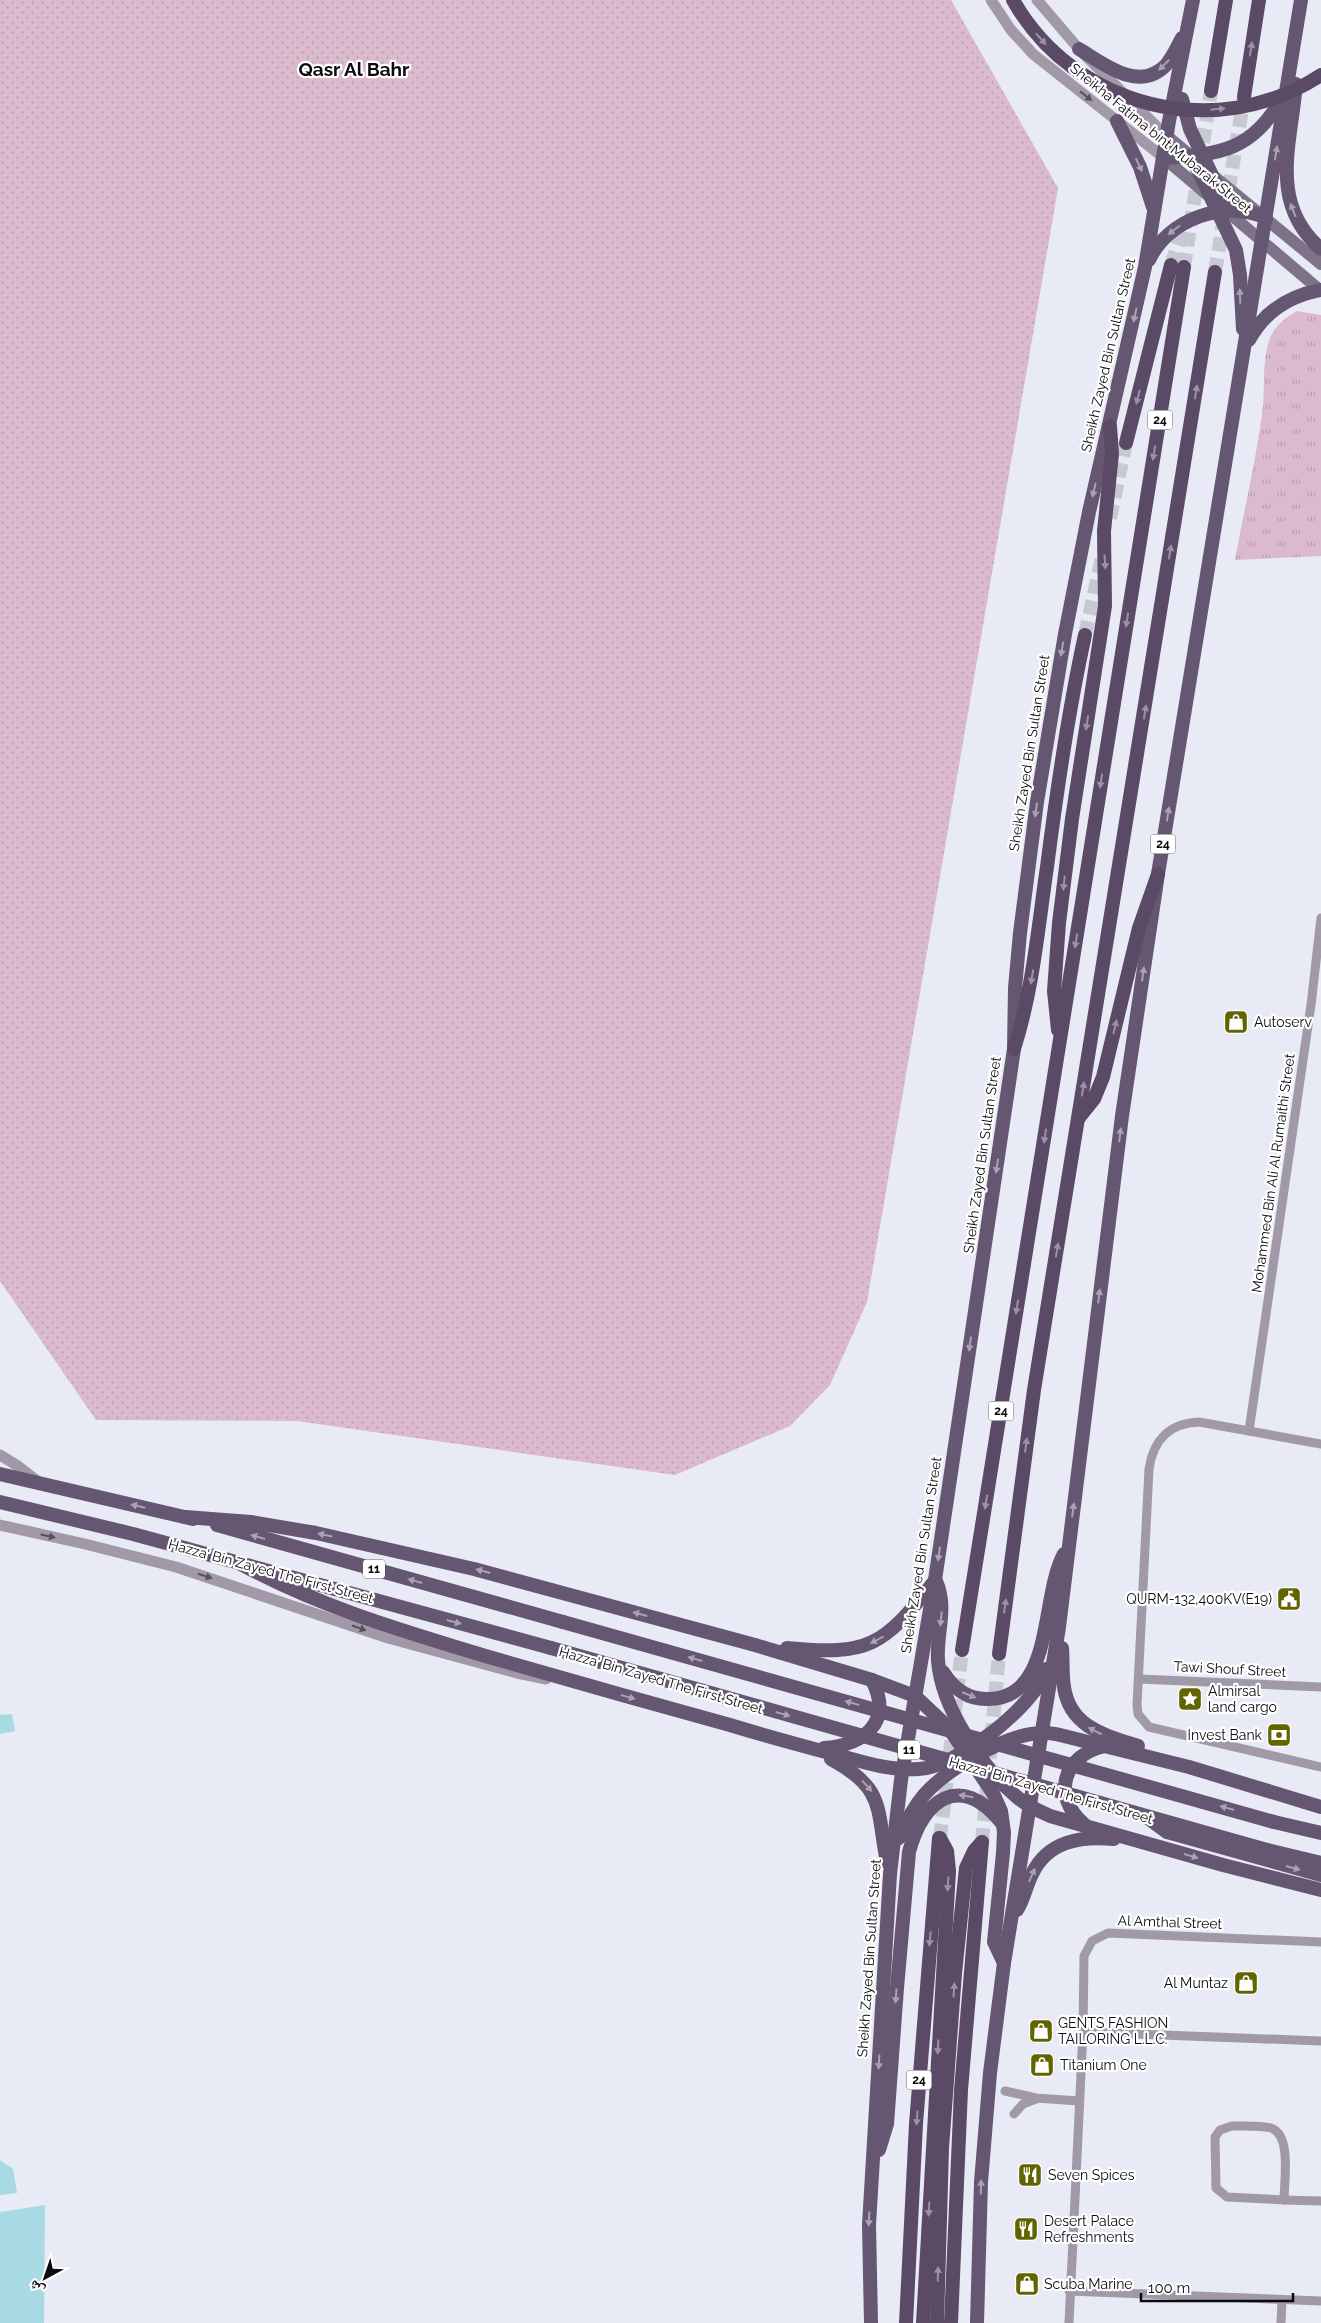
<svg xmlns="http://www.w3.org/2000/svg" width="1321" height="2323" font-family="Raleway,'Noto Naskh Arabic',sans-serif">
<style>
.grass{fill:url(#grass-dots)}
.park{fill:url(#park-tufts)}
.water{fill:#a8dae4}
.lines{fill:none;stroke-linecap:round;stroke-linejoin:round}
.trunk-tunnel{stroke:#c7c9d2;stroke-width:14;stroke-dasharray:14 7;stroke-linecap:butt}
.minor{stroke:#a199a8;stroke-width:9}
.tertiary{stroke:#a199a8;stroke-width:11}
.secondary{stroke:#7e7288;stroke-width:12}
.primary{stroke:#655671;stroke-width:14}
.trunk{stroke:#5a4a66;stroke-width:14}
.primary-bridge{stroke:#655671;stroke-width:14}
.trunk-bridge{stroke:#5a4a66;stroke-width:14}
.oneway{fill:#9c92a3}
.oneway2{fill:#aaa2b1}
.oneway3{fill:#56525c}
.labels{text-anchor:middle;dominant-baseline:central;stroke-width:4.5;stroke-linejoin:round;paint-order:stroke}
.shield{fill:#fff;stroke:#545457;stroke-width:1}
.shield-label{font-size:12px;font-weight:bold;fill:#0b0b0f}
.street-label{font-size:14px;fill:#0b0b0f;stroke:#fff}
.poi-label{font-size:14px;fill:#0b0b0f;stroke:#fff;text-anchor:start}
.district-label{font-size:19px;font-weight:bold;fill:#0b0b0f;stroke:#fff}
</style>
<defs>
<pattern id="grass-dots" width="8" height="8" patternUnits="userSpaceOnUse" patternTransform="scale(1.25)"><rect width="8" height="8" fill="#dabacc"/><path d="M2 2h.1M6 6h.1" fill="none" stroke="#ba9fae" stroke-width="1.8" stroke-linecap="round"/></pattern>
<pattern id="park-tufts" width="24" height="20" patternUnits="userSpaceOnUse" patternTransform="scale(1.25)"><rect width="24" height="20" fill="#dabacc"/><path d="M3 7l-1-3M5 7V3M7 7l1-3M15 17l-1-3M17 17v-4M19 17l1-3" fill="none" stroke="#ba9fae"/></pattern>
</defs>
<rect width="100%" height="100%" fill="#e8eaf5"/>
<!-- grass -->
<polygon class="grass" points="0,0 951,0 1058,188 867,1302 830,1385 790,1426 675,1475 297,1421 96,1420 0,1281"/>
<!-- park -->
<path class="park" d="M1297,311L1321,315V556L1235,560C1244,509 1257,457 1263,406C1265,385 1262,362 1269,341C1273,327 1285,318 1297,311Z"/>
<!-- water -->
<g class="water">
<polygon points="12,1714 15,1731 0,1734 0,1715"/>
<polygon points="0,2160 13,2169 17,2193 0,2195"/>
<polygon points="45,2205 44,2323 0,2323 0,2212"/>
</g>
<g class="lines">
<!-- trunk-tunnel -->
<g class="trunk-tunnel">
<polyline points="1171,265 1185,224"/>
<polyline points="1184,267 1211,91"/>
<polyline points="1215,272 1244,97"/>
<polyline points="1110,518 1126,443"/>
<polyline points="1085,635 1102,558"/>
<polyline points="940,1838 962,1650"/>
<polyline points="982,1842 999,1654"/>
</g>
<!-- minor -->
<g class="minor">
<polyline points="1249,1431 1311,1005 1321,918"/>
<path d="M1321,1444L1199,1422C1170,1423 1153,1440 1149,1469L1137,1705L1138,1714L1149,1727L1321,1767"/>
<polyline points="1139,1679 1321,1687"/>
<polyline points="1083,2032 1321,2041"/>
<polyline points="1005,2091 1036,2098 1079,2101"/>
<polyline points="1014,2114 1023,2104 1036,2099"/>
<path d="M1232,2126C1244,2126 1259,2125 1271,2128C1292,2135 1284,2182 1284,2200L1227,2197L1216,2188L1215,2137L1220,2130Z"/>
<polyline points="1284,2200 1321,2201"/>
<polyline points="1069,2291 1321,2301"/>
<polyline points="1069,2323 1083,2032 1084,1956 1092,1941 1108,1933 1321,1942"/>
<polyline points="1281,2323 1282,2300"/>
</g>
<!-- tertiary -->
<g class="tertiary">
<polyline points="991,0 1011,30 1033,54 1164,158"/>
<polyline points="1037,0 1079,49 1159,129"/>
<polyline points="0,1455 18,1466 40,1483"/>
<polyline points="0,1525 85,1544 176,1567 388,1638 517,1673 546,1679"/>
</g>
<!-- secondary -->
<g class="secondary">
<polyline points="1167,136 1196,160"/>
<polyline points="1164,158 1321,291"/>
<polyline points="1211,174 1321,264"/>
</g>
<!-- primary -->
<g class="primary">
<path d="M1079,49C1104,64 1139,93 1166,65C1173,57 1177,47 1182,38"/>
<path d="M1296,84C1291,144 1268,203 1321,249"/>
<polyline points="1182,99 1190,129 1229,211"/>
<polyline points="1117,121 1140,167 1153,207"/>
<polyline points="1191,156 1236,250 1240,275 1243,329"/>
<path d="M1164,158C1222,154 1251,151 1283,97"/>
<path d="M1149,260C1168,219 1225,199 1266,218"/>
<path d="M1249,340C1264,312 1289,296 1320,290"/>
<polyline points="0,1474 193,1519"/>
<polyline points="0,1502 133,1534 551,1648"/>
<polyline points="185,1517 251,1522 316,1533 474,1569 755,1645 872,1680 915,1696 948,1727 993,1793 1001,1811 1004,1832 1003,1853 994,1942 1004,1963"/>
<polyline points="217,1525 563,1622"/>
<path d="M239,1563C318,1606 396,1629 482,1655C565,1679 647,1702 730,1725C766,1736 803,1746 841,1756C866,1763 892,1771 919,1769C955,1768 1037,1705 1046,1669"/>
<path d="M936,1581C948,1608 936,1633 938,1660C941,1707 982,1768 1017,1797C1027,1806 1039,1811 1050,1816L1223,1865L1321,1890"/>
<path d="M787,1648C869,1656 883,1646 933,1583"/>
<path d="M1062,1648C1063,1661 1062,1674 1064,1687C1070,1727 1104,1735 1138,1746"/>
<path d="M943,1672C953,1688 967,1699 986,1699C1055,1701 1040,1597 1064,1554"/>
<path d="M824,1748C863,1745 894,1723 872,1680"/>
<path d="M831,1759C886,1789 876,1808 887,1862"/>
<polyline points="1148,1818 1167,1832 1321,1875"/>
<polyline points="1274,1822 1321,1833"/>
<path d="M1084,1824C1051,1796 1063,1755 1105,1746"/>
<path d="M899,1838C906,1822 913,1808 924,1795C947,1769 1006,1734 1041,1733C1047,1732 1054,1734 1060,1735L1189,1767L1321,1807"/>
<polyline points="1267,1850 1321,1863"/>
<path d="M1017,1910C1024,1899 1026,1886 1032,1874C1048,1841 1080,1836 1114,1839"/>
<path d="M879,2150L887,2124L897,1988L909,1852C923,1799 960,1772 1001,1822"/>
<polyline points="871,2323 869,2225 890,1874 901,1780 935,1580 1014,1049 1015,988 1020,933 1037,802 1065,634 1089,512 1145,267 1169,121 1193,0"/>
<polyline points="977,2323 981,2182 990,2073 1004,1963 1059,1627 1122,1116 1158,874 1301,0"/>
</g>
<!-- trunk -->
<g class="trunk">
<polyline points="1211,91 1226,0"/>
<polyline points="1244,97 1259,0"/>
<polyline points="1126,443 1171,265"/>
<polyline points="1058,1030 1054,991 1059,923 1072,819 1105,606 1104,531 1112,454 1110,426"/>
<path d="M1014,1049C1033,989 1038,928 1047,867C1057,789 1068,712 1085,635"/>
<polyline points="1078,1119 1094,1099 1103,1077 1139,928 1158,874"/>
<polyline points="962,1650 1184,267"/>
<polyline points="999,1654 1034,1390 1215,272"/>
<polyline points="906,2323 916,2124 939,1838"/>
<polyline points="923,2323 949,1871 947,1851 940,1838"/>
<polyline points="937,2323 942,2148 955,1973 966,1868 974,1851 982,1842"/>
<polyline points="951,2323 961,2090 982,1842"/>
</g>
<!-- primary-bridge -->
<g class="primary-bridge">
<polyline points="563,1622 1274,1822"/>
<polyline points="551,1648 1267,1850"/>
</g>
<!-- trunk-bridge -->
<path class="trunk-bridge" d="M1013,0C1074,108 1216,144 1321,75"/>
</g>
<!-- one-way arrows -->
<defs><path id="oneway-solid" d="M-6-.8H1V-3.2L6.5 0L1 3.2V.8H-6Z" transform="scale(1.25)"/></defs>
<g class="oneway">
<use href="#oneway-solid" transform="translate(1041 39) rotate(47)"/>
<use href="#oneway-solid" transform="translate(1251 49) rotate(-81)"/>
<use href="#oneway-solid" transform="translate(1218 109) rotate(-6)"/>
<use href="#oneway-solid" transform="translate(1196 392) rotate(-81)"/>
<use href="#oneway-solid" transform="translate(1138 397) rotate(104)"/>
<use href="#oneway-solid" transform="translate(1154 453) rotate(99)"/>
<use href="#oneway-solid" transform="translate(1170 552) rotate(-81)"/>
<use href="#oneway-solid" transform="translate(1105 562) rotate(86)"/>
<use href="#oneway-solid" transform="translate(1127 620) rotate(99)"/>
<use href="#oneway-solid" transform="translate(1145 712) rotate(-81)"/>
<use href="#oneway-solid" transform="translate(1087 723) rotate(99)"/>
<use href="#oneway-solid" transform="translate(1101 781) rotate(99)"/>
<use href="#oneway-solid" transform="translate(1064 883) rotate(96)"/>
<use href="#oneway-solid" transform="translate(1076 941) rotate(99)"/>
<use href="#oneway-solid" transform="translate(1032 977) rotate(99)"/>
<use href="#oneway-solid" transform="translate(1115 1027) rotate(-77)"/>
<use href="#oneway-solid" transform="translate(1083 1089) rotate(-81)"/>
<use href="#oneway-solid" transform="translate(1045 1136) rotate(99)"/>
<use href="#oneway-solid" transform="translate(1057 1250) rotate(-81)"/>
<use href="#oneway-solid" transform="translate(1017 1307) rotate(99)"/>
<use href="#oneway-solid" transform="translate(1026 1445) rotate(-82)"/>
<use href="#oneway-solid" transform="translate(986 1502) rotate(99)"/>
<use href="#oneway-solid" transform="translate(1005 1606) rotate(-82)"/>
<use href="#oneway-solid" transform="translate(948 1884) rotate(93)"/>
<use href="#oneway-solid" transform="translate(930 1939) rotate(95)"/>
<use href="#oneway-solid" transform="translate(954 1990) rotate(-86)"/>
<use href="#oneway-solid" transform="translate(938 2047) rotate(93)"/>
<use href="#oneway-solid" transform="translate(917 2118) rotate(94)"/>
<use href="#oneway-solid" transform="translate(929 2209) rotate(93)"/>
<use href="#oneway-solid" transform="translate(938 2274) rotate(-88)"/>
</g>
<g class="oneway2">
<use href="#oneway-solid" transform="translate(1164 65) rotate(135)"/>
<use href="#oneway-solid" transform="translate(1276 153) rotate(-81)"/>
<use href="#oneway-solid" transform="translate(1139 165) rotate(65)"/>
<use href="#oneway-solid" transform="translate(1293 210) rotate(-111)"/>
<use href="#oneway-solid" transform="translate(1174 230) rotate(143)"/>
<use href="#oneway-solid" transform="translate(1240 296) rotate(-92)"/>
<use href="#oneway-solid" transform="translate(1135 315) rotate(102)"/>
<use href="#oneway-solid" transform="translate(1094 490) rotate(103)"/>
<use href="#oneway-solid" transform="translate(1062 649) rotate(100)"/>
<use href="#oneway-solid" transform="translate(1036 810) rotate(98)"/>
<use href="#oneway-solid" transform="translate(1168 814) rotate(-81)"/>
<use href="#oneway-solid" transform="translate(1143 974) rotate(-82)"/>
<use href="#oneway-solid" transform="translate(1120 1135) rotate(-83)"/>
<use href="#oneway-solid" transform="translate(997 1166) rotate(98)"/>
<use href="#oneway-solid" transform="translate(1099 1296) rotate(-83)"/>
<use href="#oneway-solid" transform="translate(970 1344) rotate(98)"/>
<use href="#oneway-solid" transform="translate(138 1506) rotate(-167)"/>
<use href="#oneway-solid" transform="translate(1073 1510) rotate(-83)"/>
<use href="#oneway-solid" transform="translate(325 1535) rotate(-168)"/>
<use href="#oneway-solid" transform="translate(258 1537) rotate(-164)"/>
<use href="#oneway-solid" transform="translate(939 1554) rotate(98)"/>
<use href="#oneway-solid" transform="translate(483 1571) rotate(-165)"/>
<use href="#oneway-solid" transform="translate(415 1581) rotate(-164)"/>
<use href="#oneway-solid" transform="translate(640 1614) rotate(-165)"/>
<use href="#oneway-solid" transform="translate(941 1619) rotate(95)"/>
<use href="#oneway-solid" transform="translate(454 1622) rotate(15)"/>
<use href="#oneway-solid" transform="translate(877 1640) rotate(152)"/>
<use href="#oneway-solid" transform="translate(695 1659) rotate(-164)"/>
<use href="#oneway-solid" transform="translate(969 1695) rotate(22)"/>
<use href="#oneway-solid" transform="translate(628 1697) rotate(16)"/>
<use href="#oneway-solid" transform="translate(852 1703) rotate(-164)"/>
<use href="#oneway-solid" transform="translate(783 1714) rotate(16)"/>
<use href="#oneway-solid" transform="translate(1095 1731) rotate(-153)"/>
<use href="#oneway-solid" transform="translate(867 1786) rotate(48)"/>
<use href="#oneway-solid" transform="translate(966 1796) rotate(-171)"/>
<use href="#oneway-solid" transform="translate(1227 1808) rotate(-164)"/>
<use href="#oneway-solid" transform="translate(1191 1856) rotate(16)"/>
<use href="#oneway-solid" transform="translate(1293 1868) rotate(15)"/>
<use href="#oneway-solid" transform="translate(1032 1875) rotate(-66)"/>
<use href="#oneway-solid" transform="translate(896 1996) rotate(94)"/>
<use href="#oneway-solid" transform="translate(879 2062) rotate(93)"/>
<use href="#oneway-solid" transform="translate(981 2187) rotate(-88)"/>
<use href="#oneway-solid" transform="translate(869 2219) rotate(93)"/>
</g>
<g class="oneway3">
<use href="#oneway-solid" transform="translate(1086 96) rotate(38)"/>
<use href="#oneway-solid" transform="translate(48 1536) rotate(12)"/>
<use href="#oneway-solid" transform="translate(205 1576) rotate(17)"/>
<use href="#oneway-solid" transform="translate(359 1628) rotate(19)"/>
</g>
<!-- icons -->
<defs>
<symbol id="shop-square" viewBox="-11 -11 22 22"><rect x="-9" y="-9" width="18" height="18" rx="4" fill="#616400" stroke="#fff"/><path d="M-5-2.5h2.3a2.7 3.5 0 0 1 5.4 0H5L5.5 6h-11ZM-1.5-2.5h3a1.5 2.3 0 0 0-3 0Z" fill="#fff"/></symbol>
<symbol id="civic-square" viewBox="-11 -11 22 22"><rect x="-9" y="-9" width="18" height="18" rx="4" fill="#616400" stroke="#fff"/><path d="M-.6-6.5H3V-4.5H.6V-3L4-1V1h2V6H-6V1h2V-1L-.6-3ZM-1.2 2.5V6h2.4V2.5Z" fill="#fff"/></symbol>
<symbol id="sight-square" viewBox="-11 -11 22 22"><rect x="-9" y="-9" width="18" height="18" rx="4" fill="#616400" stroke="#fff"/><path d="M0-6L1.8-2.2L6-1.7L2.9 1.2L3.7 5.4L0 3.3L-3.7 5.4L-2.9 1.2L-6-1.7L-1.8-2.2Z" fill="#fff"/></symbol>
<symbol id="bank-square" viewBox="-11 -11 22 22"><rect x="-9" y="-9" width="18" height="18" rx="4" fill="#616400" stroke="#fff"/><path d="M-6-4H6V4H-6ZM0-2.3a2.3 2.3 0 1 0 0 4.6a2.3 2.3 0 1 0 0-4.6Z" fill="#fff"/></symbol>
<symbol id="restaurant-square" viewBox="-11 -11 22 22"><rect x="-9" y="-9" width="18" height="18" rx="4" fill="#616400" stroke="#fff"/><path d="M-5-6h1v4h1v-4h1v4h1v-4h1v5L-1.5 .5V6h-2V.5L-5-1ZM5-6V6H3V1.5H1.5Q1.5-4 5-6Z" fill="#fff"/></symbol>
</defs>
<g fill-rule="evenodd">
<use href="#shop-square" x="1222" y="1008" width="28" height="28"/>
<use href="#civic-square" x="1275" y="1585" width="28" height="28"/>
<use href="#sight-square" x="1176" y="1685" width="28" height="28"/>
<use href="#bank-square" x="1265" y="1721" width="28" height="28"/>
<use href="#shop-square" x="1232" y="1969" width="28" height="28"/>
<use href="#shop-square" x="1027" y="2017" width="28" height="28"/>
<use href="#shop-square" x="1028" y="2051" width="28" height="28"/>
<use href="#restaurant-square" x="1016" y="2161" width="28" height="28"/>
<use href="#restaurant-square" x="1012" y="2215" width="28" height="28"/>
<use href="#shop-square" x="1013" y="2270" width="28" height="28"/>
</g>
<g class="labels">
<!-- shield labels -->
<g class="shield">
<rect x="1147.5" y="410.5" width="25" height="19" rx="4"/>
<rect x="1150.5" y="834.5" width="25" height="19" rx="4"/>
<rect x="988.5" y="1401.5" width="25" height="19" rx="4"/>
<rect x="363" y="1559.5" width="22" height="19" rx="4"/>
<rect x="898" y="1740.5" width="22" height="19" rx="4"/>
<rect x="906.5" y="2070.5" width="25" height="19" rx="4"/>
</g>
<g class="shield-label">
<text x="1160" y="420">24</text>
<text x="1163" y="844">24</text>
<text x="1001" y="1411">24</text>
<text x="374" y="1569">11</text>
<text x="909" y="1750">11</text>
<text x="919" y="2080">24</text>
</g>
<!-- street labels -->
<g class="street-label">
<text transform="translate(1161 138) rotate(39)">Sheikha Fatima bint Mubarak Street</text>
<text transform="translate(1108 355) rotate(-77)">Sheikh Zayed Bin Sultan Street</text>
<text transform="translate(1029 753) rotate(-81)">Sheikh Zayed Bin Sultan Street</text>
<text transform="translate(982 1155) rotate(-82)">Sheikh Zayed Bin Sultan Street</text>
<text transform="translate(1273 1173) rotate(-82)">Mohammed Bin Ali Al Rumaithi Street</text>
<text transform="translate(921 1555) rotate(-81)">Sheikh Zayed Bin Sultan Street</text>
<text transform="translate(271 1571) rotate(15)">Hazza' Bin Zayed The First Street</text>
<text transform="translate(1230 1669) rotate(3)">Tawi Shouf Street</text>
<text transform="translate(661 1680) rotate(16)">Hazza' Bin Zayed The First Street</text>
<text transform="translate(1051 1790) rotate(16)">Hazza' Bin Zayed The First Street</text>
<text transform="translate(1170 1922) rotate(2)">Al Amthal Street</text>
<text transform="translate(869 1958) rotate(-86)">Sheikh Zayed Bin Sultan Street</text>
</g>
<!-- poi labels -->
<g class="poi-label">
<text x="1254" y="1022">Autoserv</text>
<text x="1272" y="1599" text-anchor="end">QURM-132,400KV(E19)</text>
<text x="1208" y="1691">Almirsal<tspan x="1208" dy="16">land cargo</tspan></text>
<text x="1262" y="1735" text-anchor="end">Invest Bank</text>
<text x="1228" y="1983" text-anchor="end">Al Muntaz</text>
<text x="1058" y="2023">GENTS FASHION<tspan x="1058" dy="16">TAILORING L.L.C.</tspan></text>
<text x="1060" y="2065">Titanium One</text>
<text x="1048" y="2175">Seven Spices</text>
<text x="1044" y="2221">Desert Palace<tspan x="1044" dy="16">Refreshments</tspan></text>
<text x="1044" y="2284">Scuba Marine</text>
</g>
<!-- district labels -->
<g class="district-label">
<text x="354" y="69">Qasr Al Bahr</text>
</g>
</g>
<!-- north arrow -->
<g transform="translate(45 2278) rotate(220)" stroke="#ffffff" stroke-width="4" paint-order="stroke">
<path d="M0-4L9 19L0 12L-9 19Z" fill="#0b0b0f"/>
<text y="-8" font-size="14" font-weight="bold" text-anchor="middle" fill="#0b0b0f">ش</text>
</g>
<!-- scale -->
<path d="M1141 2293v8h152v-8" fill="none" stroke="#0b0b0f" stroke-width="2.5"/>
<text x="1148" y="2293" font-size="15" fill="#0b0b0f" stroke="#ffffff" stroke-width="4" paint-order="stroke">100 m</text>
</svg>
